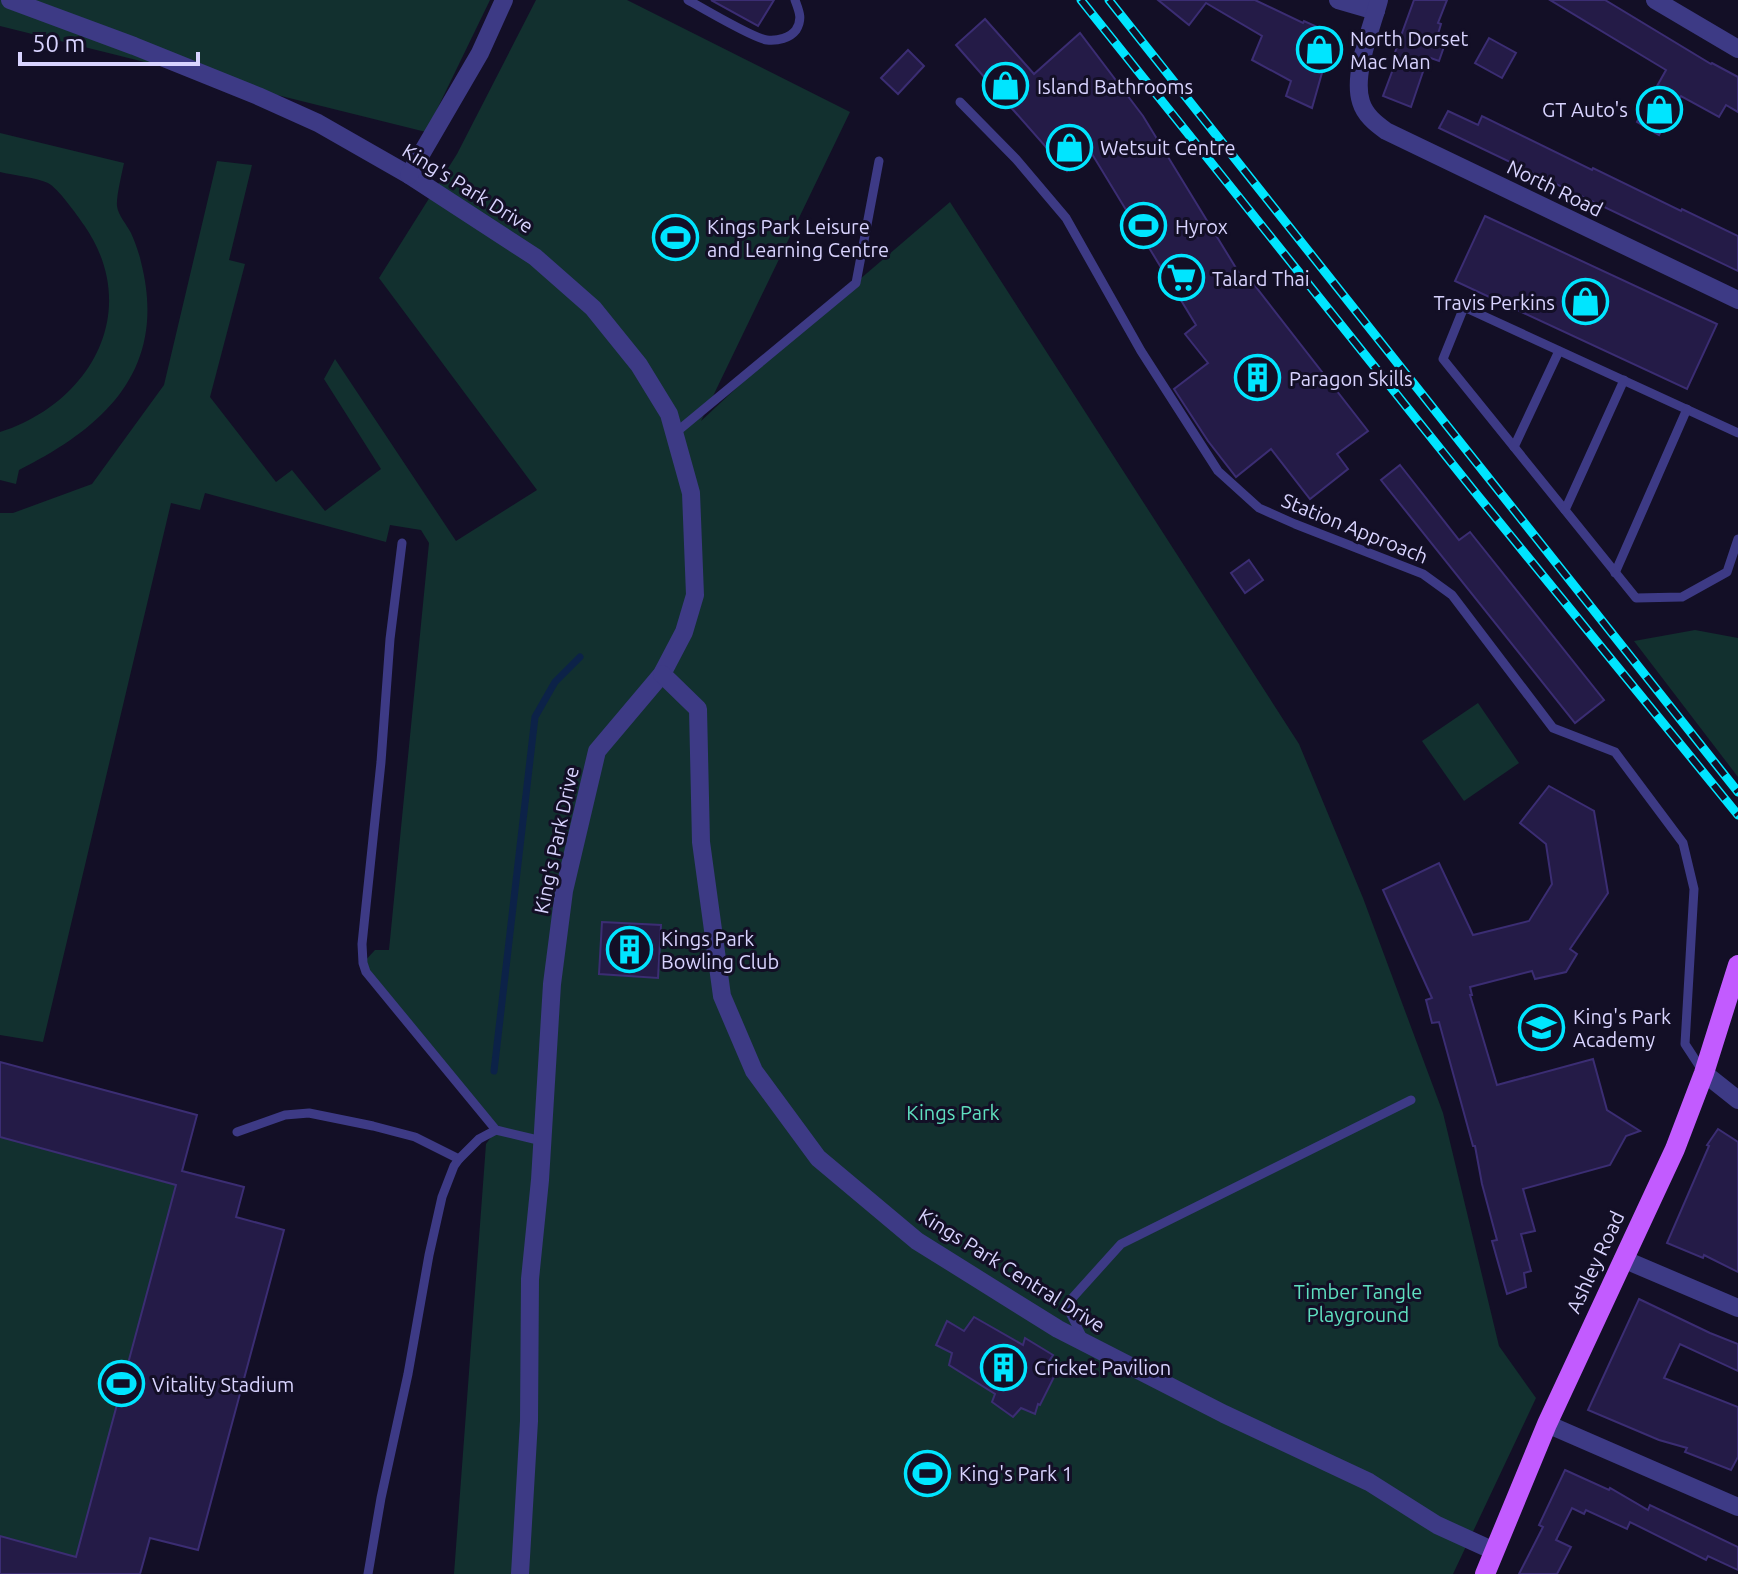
<svg xmlns="http://www.w3.org/2000/svg" width="1738" height="1574" font-family="Ubuntu,sans-serif">
<style>
.green{fill:#12302f}
.lines{fill:none;stroke-linecap:round;stroke-linejoin:round}
.stream{stroke:#0c2248;stroke-width:7}
.building{fill:#241b47;stroke:#3b2d73;stroke-width:2}
.service{stroke:#3d3a85;stroke-width:9}
.minor{stroke:#3d3a85;stroke-width:18}
.primary{stroke:#c25bff;stroke-width:20}
.rail-casing{stroke:#00e5ff;stroke-width:9}
.rail{stroke:#130f26;stroke-width:6;stroke-dasharray:18;stroke-linecap:butt}
.labels{text-anchor:middle;dominant-baseline:central;stroke-width:6;stroke-linejoin:round;paint-order:stroke}
.poi-label{font-size:20px;fill:#d9d4ff;stroke:#130f26;text-anchor:start}
.street-label{font-size:20px;fill:#d9d4ff;stroke:#130f26}
.park-label{font-size:20px;fill:#5fe0c0;stroke:#130f26}
</style>
<rect width="100%" height="100%" fill="#130f26"/>
<!-- green -->
<g class="green">
<polygon points="0,0 490,0 426,132 0,26"/>
<polygon points="536,0 627,0 850,112 701,421 776,351 950,202 1299,744 1363,898 1443,1113 1499,1346 1536,1398 1453,1574 454,1574 486,1144 496,1130 363,963 375,950 389,950 429,543 421,530 390,525 386,542 205,493 200,510 171,503 43,1042 0,1035 0,513 13,513 92,484 164,385 217,161 252,165 229,260 245,264 210,397 276,482 292,470 325,511 381,469 324,379 335,359 456,541 537,490 379,278 457,154"/>
<path d="M0,133L124,163C122,173 116,197 117,206C118,215 127,225 131,233C135,242 139,253 141,262C168,368 107,426 19,470L16,484L0,480V432C91,403 143,310 84,225C77,215 58,188 48,183C37,178 13,175 0,172Z"/>
<polygon points="1695,630 1738,638 1738,777 1634,641"/>
<polygon points="1478,703 1519,763 1464,801 1422,741"/>
<polygon points="0,1062 197,1115 182,1170 244,1187 236,1217 284,1230 198,1550 150,1538 140,1574 0,1574"/>
</g>
<g class="lines">
<!-- stream -->
<polyline class="stream" points="494,1071 535,717 555,682 580,657"/>
</g>
<!-- building -->
<g class="building">
<polygon points="711,0 774,0 758,26"/>
<polygon points="1158,0 1255,0 1303,23 1304,21 1333,34 1312,108 1286,96 1291,81 1252,60 1262,36 1206,3 1189,25"/>
<polygon points="1414,0 1447,0 1438,23 1441,24 1438,34 1447,38 1439,61 1428,57 1411,107 1383,96 1398,56 1394,55"/>
<polygon points="1550,0 1605,0 1711,64 1712,63 1738,77 1738,112 1726,105 1719,117 1681,96 1659,135 1637,122 1666,70"/>
<polygon points="985,19 1034,74 1080,33 1143,116 1247,286 1252,282 1368,431 1337,454 1348,469 1310,499 1271,449 1236,477 1208,441 1174,389 1208,363 1185,334 1196,325 1089,149 1067,171 956,45"/>
<polygon points="1489,38 1516,53 1502,78 1475,63"/>
<polygon points="908,50 924,66 898,94 881,78"/>
<polygon points="1448,111 1478,125 1482,116 1592,170 1593,168 1681,211 1682,209 1738,236 1738,271 1439,128"/>
<polygon points="1485,216 1717,324 1687,389 1455,281"/>
<polygon points="1400,465 1459,540 1470,532 1604,700 1575,723 1381,480"/>
<polygon points="1249,560 1263,580 1245,593 1231,573"/>
<polygon points="1549,786 1594,811 1608,893 1570,949 1577,954 1566,972 1535,979 1532,971 1470,987 1472,995 1470,995 1497,1085 1593,1059 1607,1110 1640,1131 1626,1136 1610,1165 1523,1189 1535,1231 1521,1234 1531,1271 1524,1273 1526,1287 1507,1294 1492,1241 1497,1240 1482,1184 1475,1146 1473,1146 1439,1022 1432,1023 1426,1000 1432,998 1383,890 1439,863 1473,935 1529,921 1552,884 1546,844 1520,823"/>
<polygon points="602,922 661,925 658,978 599,974"/>
<polygon points="0,1062 197,1115 182,1171 244,1187 236,1217 284,1230 198,1550 150,1538 140,1574 0,1574 0,1536 76,1557 176,1185 0,1137"/>
<polygon points="1718,1129 1738,1142 1738,1272 1704,1255 1703,1258 1667,1243 1709,1146 1707,1145"/>
<polygon points="1639,1299 1710,1333 1738,1344 1738,1371 1680,1344 1664,1378 1738,1407 1738,1457 1731,1470 1685,1452 1687,1448 1659,1440 1588,1410"/>
<polygon points="974,1317 1023,1345 1025,1338 1053,1355 1048,1363 1058,1369 1040,1405 1038,1404 1035,1414 1021,1408 1013,1417 992,1402 995,1394 949,1365 952,1353 936,1345 947,1321 964,1331"/>
<polygon points="1565,1470 1609,1490 1610,1488 1648,1510 1650,1505 1738,1547 1738,1570 1708,1556 1706,1560 1630,1522 1627,1529 1586,1510 1584,1514 1572,1508 1556,1540 1571,1547 1557,1574 1519,1574 1543,1527 1539,1525"/>
</g>
<g class="lines">
<!-- service -->
<g class="service">
<path d="M688,0C702,8 755,39 767,40C778,41 790,38 796,30C803,19 799,11 795,0"/>
<polyline points="960,102 1016,159 1066,218 1141,351 1218,471 1259,508 1295,524 1423,574 1452,595 1553,728 1615,752 1683,843 1694,889 1685,1044 1702,1070"/>
<polyline points="1738,433 1464,307 1443,359 1636,598 1682,597 1727,572 1738,539"/>
<polyline points="674,434 856,283 879,161"/>
<polyline points="1514,447 1559,351"/>
<polyline points="1565,510 1624,380"/>
<polyline points="402,543 390,639 381,762 362,944 363,963 366,972 496,1130 542,1141"/>
<polyline points="1615,573 1687,409"/>
<polyline points="237,1132 285,1115 309,1113 373,1126 415,1137 459,1159"/>
<polyline points="1084,1340 1066,1305 1121,1244 1411,1100"/>
<polyline points="368,1574 381,1498 408,1374 429,1255 442,1197 454,1166 459,1159 479,1139 496,1130"/>
</g>
<!-- minor -->
<g class="minor">
<polyline points="10,0 134,46 258,96 318,123 409,175 535,257 593,308 639,365 669,414 691,493 695,595 684,632 662,674 597,751 564,891 552,984 540,1180 530,1279 529,1421 520,1574"/>
<polyline points="1338,0 1376,11"/>
<path d="M1379,0C1372,27 1352,74 1361,102C1365,115 1375,123 1386,131L1738,300"/>
<polyline points="1655,0 1738,49"/>
<polyline points="409,175 480,53 504,0"/>
<polyline points="662,674 698,709 701,842 722,996 754,1071 818,1158 917,1241 1058,1329 1224,1414 1369,1482 1437,1525 1494,1551"/>
<polyline points="1704,1073 1738,1100"/>
<polyline points="1623,1259 1738,1308"/>
<polyline points="1547,1424 1738,1507"/>
</g>
<!-- primary -->
<polyline class="primary" points="1485,1574 1547,1424 1675,1149 1704,1073 1738,965"/>
<defs>
<g id="rail">
<polyline points="1081,0 1474,491 1738,815"/>
<polyline points="1109,0 1738,792"/>
</g>
</defs>
<!-- rail casing -->
<use href="#rail" class="rail-casing"/>
<!-- rail -->
<use href="#rail" class="rail"/>
</g>
<!-- icons -->
<defs>
<symbol id="shop-ring" viewBox="-11 -11 22 22"><circle r="9.5" fill="#130f26" stroke="#00e5ff" stroke-width="1.5"/><path d="M-5-2.5h2.3a2.7 3.5 0 0 1 5.4 0H5L5.5 6h-11ZM-1.5-2.5h3a1.5 2.3 0 0 0-3 0Z" fill="#00e5ff"/></symbol>
<symbol id="stadium-ring" viewBox="-11 -11 22 22"><circle r="9.5" fill="#130f26" stroke="#00e5ff" stroke-width="1.5"/><path d="M0-5a6.5 5 0 1 0 0 10a6.5 5 0 1 0 0-10ZM-3.5-1.8h7v3.6h-7Z" fill="#00e5ff"/></symbol>
<symbol id="supermarket-ring" viewBox="-11 -11 22 22"><circle r="9.5" fill="#130f26" stroke="#00e5ff" stroke-width="1.5"/><path d="M-6-5.5h2.5l.6 2H6L4.5 2H-2.5L-4.4-4H-6ZM-1.5 3.2a1.3 1.3 0 1 0 .1 0ZM3 3.2a1.3 1.3 0 1 0 .1 0Z" fill="#00e5ff"/></symbol>
<symbol id="building-ring" viewBox="-11 -11 22 22"><circle r="9.5" fill="#130f26" stroke="#00e5ff" stroke-width="1.5"/><path d="M-4-6H4V6H1V3H-1V6H-4ZM-2.5-4.3h1.7v1.8h-1.7ZM.8-4.3h1.7v1.8H.8ZM-2.5-1h1.7V.8h-1.7ZM.8-1h1.7V.8H.8Z" fill="#00e5ff"/></symbol>
<symbol id="school-ring" viewBox="-11 -11 22 22"><circle r="9.5" fill="#130f26" stroke="#00e5ff" stroke-width="1.5"/><path d="M0-5L7-2L0 1L-7-2ZM-4 1L0 2.5L4 1V4Q0 6-4 4Z" fill="#00e5ff"/></symbol>
</defs>
<g fill-rule="evenodd">
<use href="#shop-ring" x="1294" y="24" width="51" height="51"/>
<use href="#shop-ring" x="980" y="60" width="51" height="51"/>
<use href="#shop-ring" x="1634" y="84" width="51" height="51"/>
<use href="#shop-ring" x="1044" y="122" width="51" height="51"/>
<use href="#stadium-ring" x="1118" y="200" width="51" height="51"/>
<use href="#stadium-ring" x="650" y="212" width="51" height="51"/>
<use href="#supermarket-ring" x="1156" y="252" width="51" height="51"/>
<use href="#shop-ring" x="1560" y="276" width="51" height="51"/>
<use href="#building-ring" x="1232" y="352" width="51" height="51"/>
<use href="#building-ring" x="604" y="924" width="51" height="51"/>
<use href="#school-ring" x="1516" y="1002" width="51" height="51"/>
<use href="#building-ring" x="978" y="1342" width="51" height="51"/>
<use href="#stadium-ring" x="96" y="1358" width="51" height="51"/>
<use href="#stadium-ring" x="902" y="1448" width="51" height="51"/>
</g>
<g class="labels">
<!-- poi labels -->
<g class="poi-label">
<text x="1350" y="38">North Dorset<tspan x="1350" dy="23">Mac Man</tspan></text>
<text x="1037" y="86">Island Bathrooms</text>
<text x="1628" y="109" text-anchor="end">GT Auto's</text>
<text x="1100" y="147">Wetsuit Centre</text>
<text x="707" y="226">Kings Park Leisure<tspan x="707" dy="23">and Learning Centre</tspan></text>
<text x="1175" y="226">Hyrox</text>
<text x="1212" y="278">Talard Thai</text>
<text x="1555" y="302" text-anchor="end">Travis Perkins</text>
<text x="1289" y="378">Paragon Skills</text>
<text x="661" y="938">Kings Park<tspan x="661" dy="23">Bowling Club</tspan></text>
<text x="1573" y="1016">King's Park<tspan x="1573" dy="23">Academy</tspan></text>
<text x="1034" y="1367">Cricket Pavilion</text>
<text x="152" y="1384">Vitality Stadium</text>
<text x="959" y="1473">King's Park 1</text>
</g>
<!-- street labels -->
<g class="street-label">
<text transform="translate(468 188) rotate(32)">King's Park Drive</text>
<text transform="translate(1555 188) rotate(26)">North Road</text>
<text transform="translate(1355 528) rotate(22)">Station Approach</text>
<text transform="translate(556 840) rotate(-78)">King's Park Drive</text>
<text transform="translate(1595 1262) rotate(-65)">Ashley Road</text>
<text transform="translate(1012 1270) rotate(32)">Kings Park Central Drive</text>
</g>
<!-- park labels -->
<g class="park-label">
<text x="953" y="1112">Kings Park</text>
<text x="1358" y="1291">Timber Tangle<tspan x="1358" dy="23">Playground</tspan></text>
</g>
</g>
<!-- scale -->
<path d="M20 52v12h178v-12" fill="none" stroke="#d9d4ff" stroke-width="4"/>
<text x="32" y="52" font-size="24" fill="#d9d4ff" stroke="#130f26" stroke-width="6" paint-order="stroke">50 m</text>
</svg>
